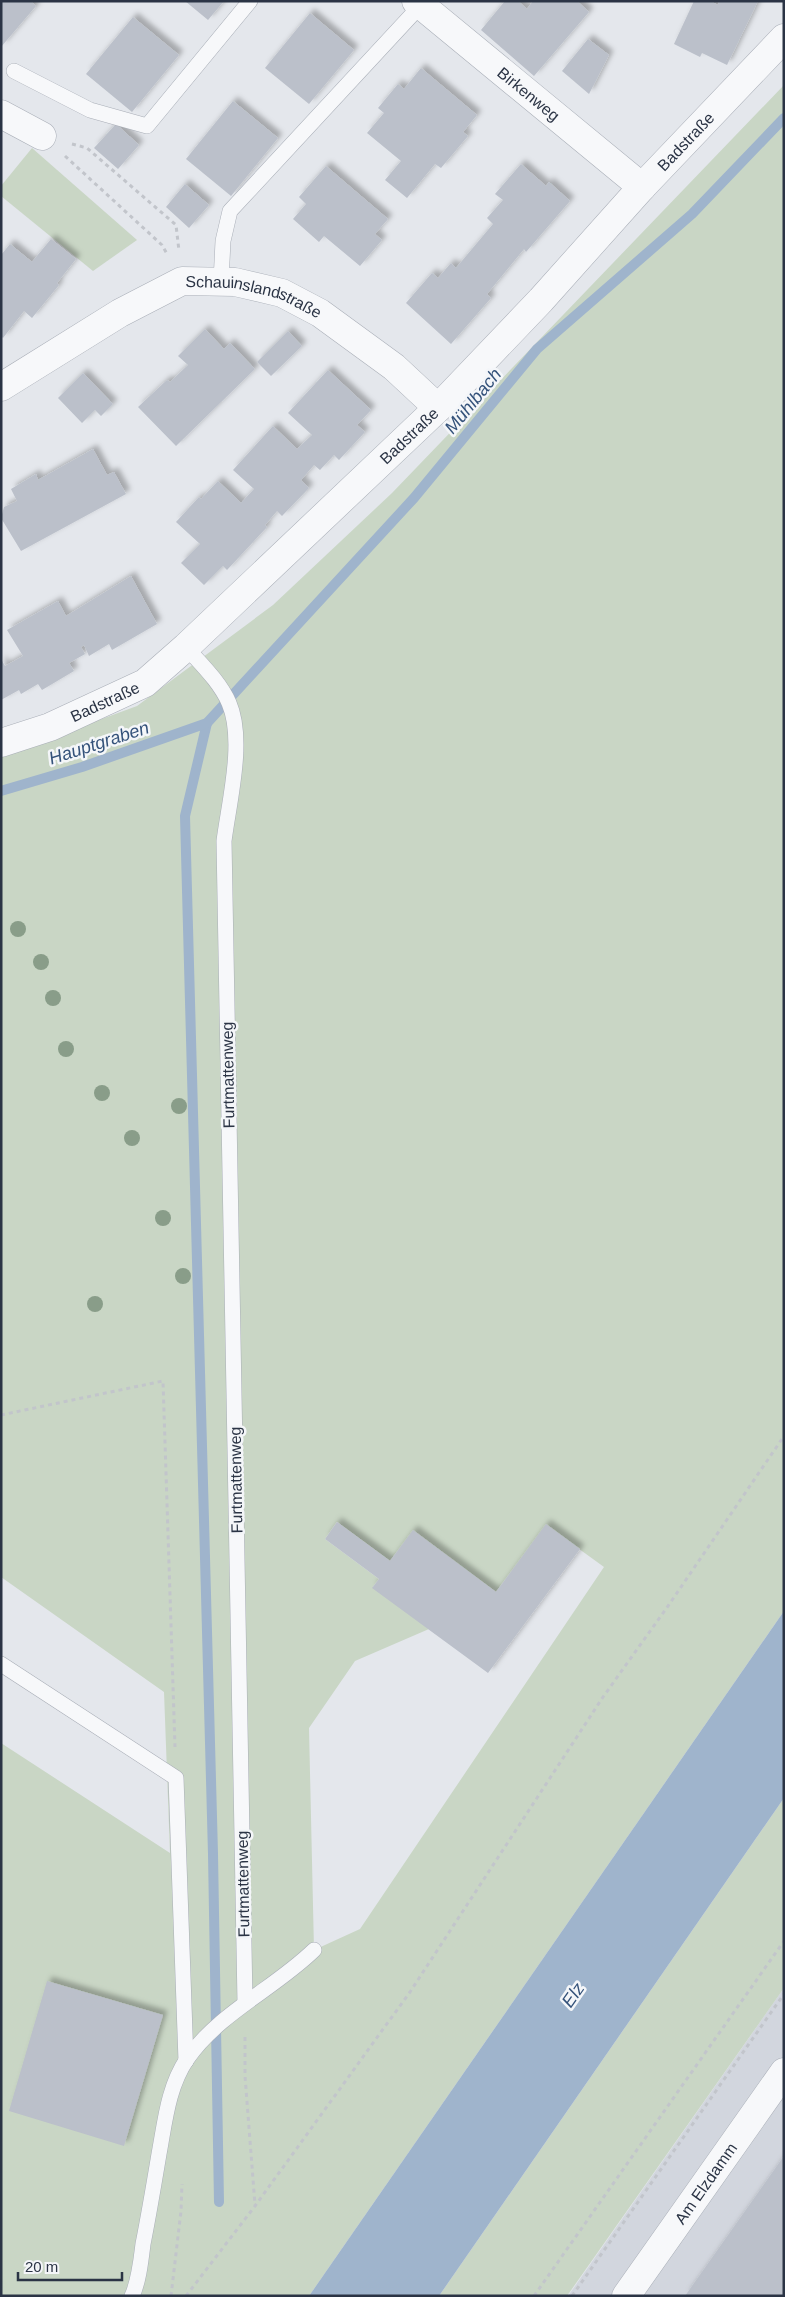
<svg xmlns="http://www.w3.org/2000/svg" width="785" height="2297" font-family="Arial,sans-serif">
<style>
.built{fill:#d2d6de}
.green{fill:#c9d6c5;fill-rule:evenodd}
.water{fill:#9fb4cc}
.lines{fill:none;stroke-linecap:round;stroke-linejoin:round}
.stream{stroke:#9fb4cc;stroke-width:10}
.building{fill:#bbc0ca;filter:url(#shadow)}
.service-casing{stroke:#a9aeb7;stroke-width:16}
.minor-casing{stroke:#a9aeb7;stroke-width:29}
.tertiary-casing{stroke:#a9aeb7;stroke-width:29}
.path{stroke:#c2c5cb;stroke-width:3;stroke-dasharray:4 4;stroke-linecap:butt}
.service{stroke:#f7f8fa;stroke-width:15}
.minor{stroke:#f7f8fa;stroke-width:28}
.tertiary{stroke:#f7f8fa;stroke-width:28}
.tree{fill:#899d89}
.labels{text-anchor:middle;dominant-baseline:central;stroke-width:5;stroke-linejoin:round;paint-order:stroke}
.street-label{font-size:16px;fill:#2b3445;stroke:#f4f6f9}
.water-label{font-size:18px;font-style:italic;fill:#34527a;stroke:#f4f6f9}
</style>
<defs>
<filter id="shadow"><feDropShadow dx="4.5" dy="-4.5" stdDeviation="2.5" flood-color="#0004"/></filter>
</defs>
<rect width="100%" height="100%" fill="#e4e7ec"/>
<!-- built -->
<polygon class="built" points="784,1988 784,2296 568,2296"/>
<!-- green -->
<g class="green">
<path d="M784,85V1611L309,2296H1V1743L170,1853L164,1692L1,1577V756L137,706L273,605L392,493ZM337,1522L390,1561L413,1531L496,1592L546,1525L604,1567L360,1929L314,1950L309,1728L355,1661L429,1629L373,1587L379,1579L325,1539Z"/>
<polygon points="32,148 137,240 93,271 1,196 1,186"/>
<polygon points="784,1798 784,1988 567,2296 439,2296"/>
</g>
<!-- water -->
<polygon class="water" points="784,1611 784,1798 439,2296 309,2296"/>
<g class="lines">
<!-- stream -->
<g class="stream">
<polyline points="207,723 185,816 213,1854 219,2202"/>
<polyline points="1,791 82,767 207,723 414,498 537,349 692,214 784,118"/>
</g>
</g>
<!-- building -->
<g class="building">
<polygon points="1,1 31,1 36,6 1,47"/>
<polygon points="185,1 224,1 208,20"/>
<polygon points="505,1 518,1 527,9 533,1 577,1 589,12 534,76 481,30"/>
<polygon points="694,1 710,1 718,5 719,1 758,1 727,65 702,53 700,57 674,44"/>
<polygon points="310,13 354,50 309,104 265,68"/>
<polygon points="133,17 179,55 132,112 86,74"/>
<polygon points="588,39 609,55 589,94 562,71"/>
<polygon points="421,68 477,115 463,132 468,136 441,168 435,164 407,198 385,180 401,161 367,133 384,113 378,108 398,84 404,89"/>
<polygon points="233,101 278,138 231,196 186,159"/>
<polygon points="116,124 139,145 118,169 94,148"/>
<polygon points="521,164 546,186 549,182 570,201 526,252 524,249 487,294 491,298 451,344 406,303 432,273 438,278 451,263 456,268 493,224 487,218 503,200 495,194"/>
<polygon points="326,166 388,219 375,234 382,240 360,266 324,236 319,242 293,219 306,204 299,197"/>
<polygon points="185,184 209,205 189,228 166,207"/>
<polygon points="51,239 76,259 57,283 59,285 32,318 24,311 3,338 1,336 1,255 10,244 32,262"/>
<polygon points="205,329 224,349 230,343 255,369 176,446 138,407 167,380 170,382 188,365 178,356"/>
<polygon points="288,331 302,346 271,376 257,362"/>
<polygon points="328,370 371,410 357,425 365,432 339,460 334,455 320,470 314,465 301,480 309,488 282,516 277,511 265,525 267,527 227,570 223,566 204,585 181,563 200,544 176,522 199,497 201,499 218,481 241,503 254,489 233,470 273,426 297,449 312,435 288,413"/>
<polygon points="83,373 113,404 101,416 95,410 82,423 58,398"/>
<polygon points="93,449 107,475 114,472 126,494 21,551 1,518 4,507 17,501 11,489 36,474 38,480"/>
<polygon points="131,576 157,624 112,650 109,644 89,656 84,645 81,647 85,654 69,663 74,671 42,690 38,684 21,694 19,690 1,700 1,659 5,666 23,656 7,630 58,601 66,616"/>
<polygon points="337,1522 390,1561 413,1530 496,1592 546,1524 580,1549 488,1673 372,1588 379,1579 325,1539"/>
<polygon points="47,1981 163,2015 124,2146 9,2111"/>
<polygon points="784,2156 784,2296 685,2296"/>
</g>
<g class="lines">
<defs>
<g id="service">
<polyline points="14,71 90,110 147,126 250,1"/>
<polyline points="221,282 223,241 230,211 421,5"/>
<path d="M186,647C201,664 220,682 229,703C245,740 229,802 224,841L245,2002"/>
<polyline points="1,1664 176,1778 186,2061"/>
<path d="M132,2296C139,2281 141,2260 143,2244C149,2214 154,2184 159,2154C165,2122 168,2087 187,2059C220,2012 274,1989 314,1950"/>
</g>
<g id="minor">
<path id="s1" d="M416,1L642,187"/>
<polyline points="1,114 42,136"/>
<path id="s2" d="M1,387L120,313L182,281L235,282L282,293L320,313L394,367L438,408"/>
<path id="s3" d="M1,743L50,727L145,683L186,647L438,408L541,300L642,187L784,38"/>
</g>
<g id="tertiary">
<path id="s4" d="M626,2296L784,2072"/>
</g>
</defs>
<!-- service casing -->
<use href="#service" class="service-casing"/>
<!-- minor casing -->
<use href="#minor" class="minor-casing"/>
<!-- tertiary casing -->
<use href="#tertiary" class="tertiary-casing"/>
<!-- path -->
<g class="path">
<polyline points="72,144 87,148 176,225 179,251"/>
<polyline points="65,156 162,245 167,254"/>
<polyline points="1,1415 163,1381 175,1747"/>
<polyline points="245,2037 245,2076 255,2205"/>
<polyline points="171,2296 181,2211 182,2184"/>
<polyline points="186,2296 255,2206 410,1992 603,1697 666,1609 784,1436"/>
<polyline points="534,2296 784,1941"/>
<polyline points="572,2296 784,1994"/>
</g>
<!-- service -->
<use href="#service" class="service"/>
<!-- minor -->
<use href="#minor" class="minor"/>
<!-- tertiary -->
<use href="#tertiary" class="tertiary"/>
</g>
<!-- trees -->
<g class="tree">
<circle cx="18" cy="929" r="8"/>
<circle cx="41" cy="962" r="8"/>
<circle cx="53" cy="998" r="8"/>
<circle cx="66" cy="1049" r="8"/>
<circle cx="102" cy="1093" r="8"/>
<circle cx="179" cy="1106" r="8"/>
<circle cx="132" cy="1138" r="8"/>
<circle cx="163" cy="1218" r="8"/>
<circle cx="183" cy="1276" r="8"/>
<circle cx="95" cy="1304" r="8"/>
</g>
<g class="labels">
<!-- street labels -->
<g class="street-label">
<text stroke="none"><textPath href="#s1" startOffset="146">Birkenweg</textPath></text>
<text stroke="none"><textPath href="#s3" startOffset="922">Badstraße</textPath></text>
<text stroke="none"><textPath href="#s2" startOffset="284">Schauinslandstraße</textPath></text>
<text stroke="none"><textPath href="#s3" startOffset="518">Badstraße</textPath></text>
<text stroke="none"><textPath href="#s3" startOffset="112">Badstraße</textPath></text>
<text transform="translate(228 1075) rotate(-91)">Furtmattenweg</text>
<text transform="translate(236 1480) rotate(-91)">Furtmattenweg</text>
<text transform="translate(243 1884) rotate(-91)">Furtmattenweg</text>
<text stroke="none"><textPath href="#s4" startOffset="138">Am Elzdamm</textPath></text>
</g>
<!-- water labels -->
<g class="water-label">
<text transform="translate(473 401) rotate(-51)">Mühlbach</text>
<text transform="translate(99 743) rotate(-18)">Hauptgraben</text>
<text transform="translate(573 1995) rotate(-55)">Elz</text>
</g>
</g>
<!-- border -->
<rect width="785" height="2297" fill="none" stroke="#2b3445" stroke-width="5"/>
<!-- scale -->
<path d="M18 2272v8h104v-8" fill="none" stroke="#2b3445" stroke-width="2.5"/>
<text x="25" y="2272" font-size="15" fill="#2b3445" stroke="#f4f6f9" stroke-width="4" paint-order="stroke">20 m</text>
</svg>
